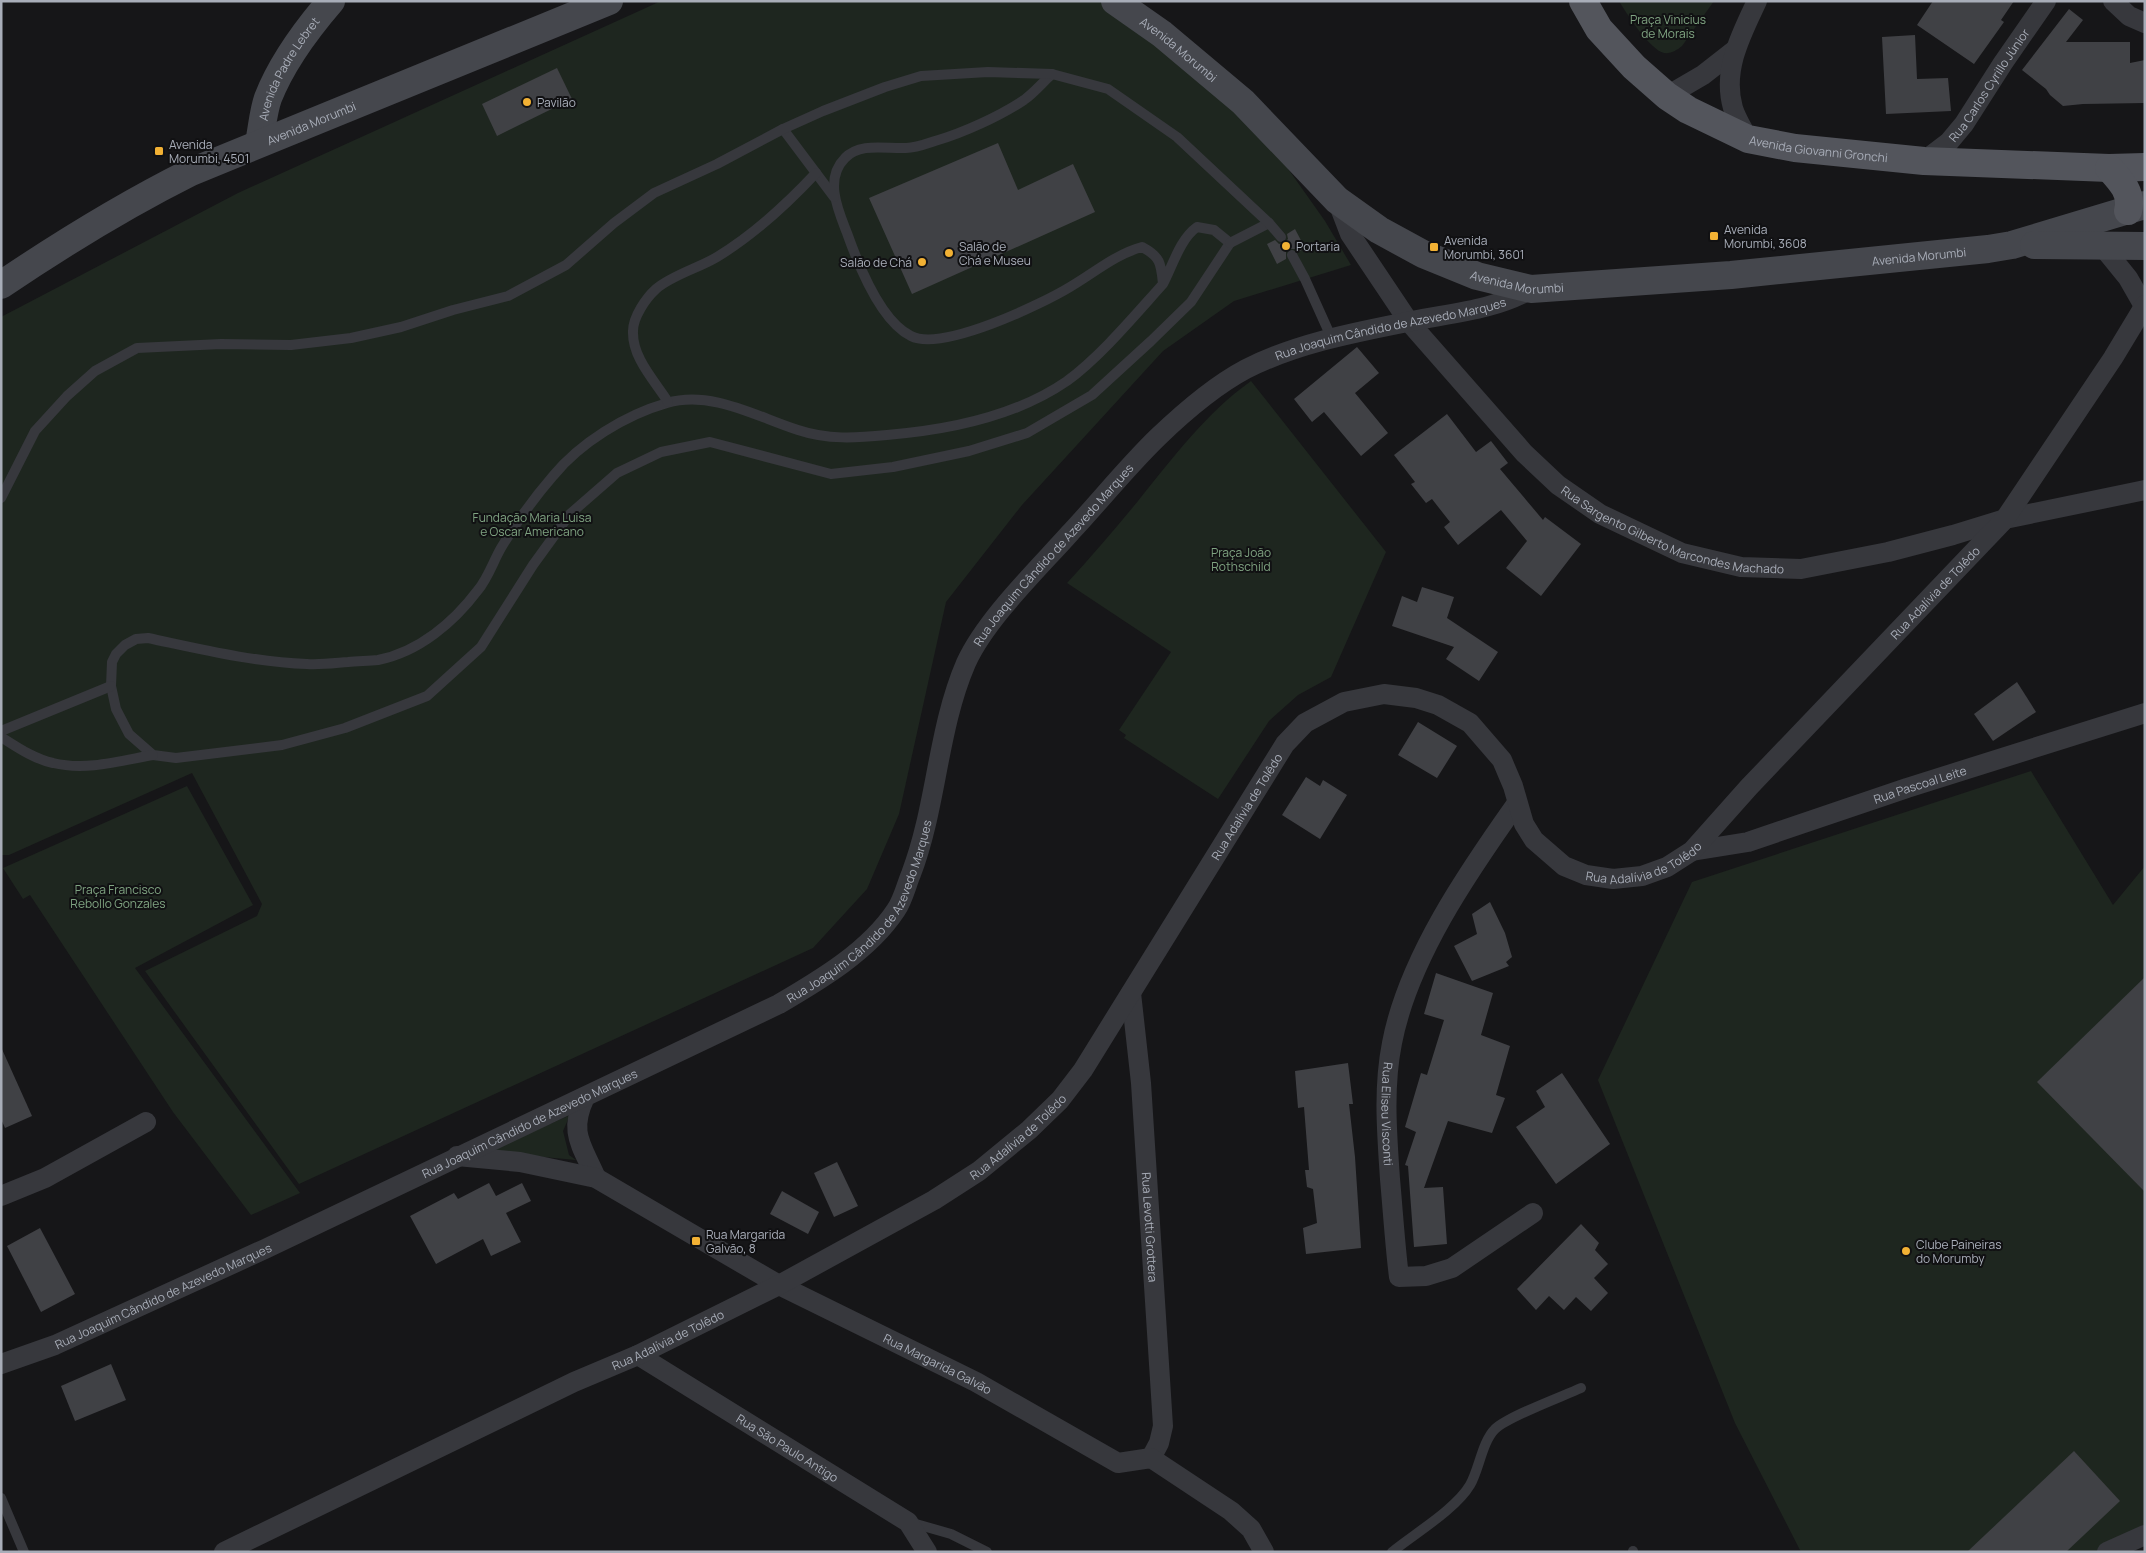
<svg xmlns="http://www.w3.org/2000/svg" width="2146" height="1553" font-family="Manrope,sans-serif">
<style>
.green{fill:#1e261f}
.building{fill:#404145}
.lines{fill:none;stroke-linecap:round;stroke-linejoin:round}
.service{stroke:#37383d;stroke-width:10}
.minor{stroke:#37383d;stroke-width:20}
.secondary{stroke:#45474d;stroke-width:28}
.primary{stroke:#53555c;stroke-width:28}
.poi-dot{fill:#f2b134;stroke:#111113;stroke-width:2}
.labels{text-anchor:middle;dominant-baseline:central;stroke-width:4;stroke-linejoin:round;paint-order:stroke}
.park-label{font-size:12px;fill:#7fa381;stroke:#111113}
.street-label{font-size:12px;fill:#a8adb8;stroke:#111113}
.poi-label{font-size:12px;fill:#a8adb8;stroke:#111113;text-anchor:start}
</style>
<rect width="100%" height="100%" fill="#161618"/>
<!-- green -->
<g class="green">
<polygon points="661,1 1098,1 1133,17 1215,88 1279,156 1325,221 1351,265 1234,301 1163,351 1022,505 946,602 899,814 867,889 813,948 299,1184 145,971 257,916 262,904 192,773 9,855 1,855 1,317 238,193"/>
<path d="M1619,1H1714L1682,46C1677,50 1671,54 1664,53C1650,50 1626,13 1619,1Z"/>
<path d="M1251,381L1386,552L1331,677L1298,695L1269,721L1218,799L1124,738L1126,735L1119,730L1171,652L1067,583C1092,556 1115,529 1138,501C1172,459 1206,413 1251,381Z"/>
<polygon points="2031,771 2113,905 2145,866 2145,1535 2107,1552 1801,1552 1735,1423 1598,1080 1692,882"/>
<polygon points="187,786 253,905 135,968 300,1193 251,1215 173,1112 30,895 23,899 3,868"/>
<polygon points="570,1115 563,1131 569,1155 576,1160 488,1152"/>
</g>
<!-- building -->
<g class="building">
<polygon points="1933,1 2014,1 2001,20 2004,22 1974,64 1917,25"/>
<polygon points="2069,9 2083,20 2066,42 2130,42 2130,63 2145,60 2145,103 2083,104 2063,106 2050,95 2046,89 2022,70"/>
<polygon points="1915,35 1917,79 1948,78 1951,111 1886,114 1882,37"/>
<polygon points="557,68 572,99 497,136 482,104"/>
<polygon points="998,143 1018,190 1073,164 1095,212 912,294 869,198"/>
<polygon points="1295,229 1305,248 1298,252 1295,249 1289,249 1286,252 1286,259 1277,264 1267,244 1275,240 1279,244 1285,242 1288,239 1287,234"/>
<polygon points="1357,347 1379,373 1355,393 1388,433 1361,456 1324,412 1312,422 1294,399"/>
<polygon points="1447,414 1476,452 1491,441 1508,463 1500,469 1543,520 1545,517 1581,544 1541,596 1506,568 1527,541 1501,510 1458,545 1444,527 1450,522 1432,499 1426,503 1411,484 1415,482 1394,455"/>
<polygon points="1422,587 1454,597 1447,618 1498,652 1479,681 1446,659 1454,647 1392,626 1402,596 1417,602"/>
<polygon points="2017,682 2036,712 1993,741 1974,714"/>
<polygon points="1418,722 1457,746 1437,778 1398,755"/>
<polygon points="1306,777 1320,786 1323,780 1347,795 1320,839 1282,815"/>
<polygon points="1490,902 1505,933 1512,957 1506,962 1509,966 1472,981 1454,946 1477,934 1472,914"/>
<polygon points="1436,973 1493,993 1481,1035 1510,1046 1496,1095 1505,1098 1492,1133 1448,1121 1424,1188 1443,1187 1447,1244 1414,1247 1408,1166 1405,1165 1416,1132 1405,1127 1421,1073 1427,1075 1444,1020 1424,1014"/>
<polygon points="2145,977 2145,1192 2037,1082"/>
<polygon points="1,1047 32,1116 5,1128 1,1119"/>
<polygon points="1348,1063 1353,1104 1349,1104 1355,1157 1361,1248 1306,1254 1303,1228 1317,1223 1313,1189 1307,1187 1305,1170 1309,1170 1304,1107 1298,1108 1295,1071"/>
<polygon points="1562,1073 1610,1144 1556,1184 1516,1127 1545,1107 1536,1091"/>
<polygon points="837,1162 858,1206 834,1217 814,1173"/>
<polygon points="489,1183 496,1196 522,1183 531,1201 506,1213 521,1242 491,1256 483,1239 436,1264 410,1216 454,1193 458,1199"/>
<polygon points="782,1191 819,1212 808,1234 770,1214"/>
<polygon points="1581,1224 1599,1243 1595,1250 1608,1264 1594,1278 1608,1293 1591,1311 1576,1297 1564,1310 1549,1296 1536,1310 1517,1289"/>
<polygon points="40,1228 75,1294 41,1312 7,1246"/>
<polygon points="111,1364 126,1400 75,1421 61,1386"/>
<polygon points="2074,1451 2120,1501 2066,1552 1967,1552"/>
</g>
<g class="lines">
<!-- service -->
<g class="service">
<path d="M1052,74C1043,82 1034,93 1024,100C1000,116 963,133 935,141C926,144 916,148 906,148C886,149 860,142 845,158C824,179 838,210 847,233C858,264 880,321 911,336C942,352 1042,304 1070,287C1094,273 1116,254 1142,247C1161,257 1161,264 1163,284C1135,315 1101,356 1067,381C1015,417 949,430 887,435C856,438 828,440 798,430C757,417 712,390 667,403C625,415 580,443 553,476C534,498 516,523 501,548C493,562 488,578 478,590C454,622 419,652 378,660C368,661 358,661 348,662C335,663 320,665 307,664C253,662 200,649 148,638L136,639L125,645L116,654L112,662L111,686L116,709L129,734L153,755L176,758L282,745L345,728L427,696L481,647L533,565L570,514L617,473L661,452L710,442L831,474L893,467L969,451L1027,433L1092,395L1151,341L1191,302L1230,243L1214,230L1197,227C1180,239 1173,265 1163,284"/>
<polyline points="783,129 834,197"/>
<polyline points="1230,243 1269,223"/>
<polyline points="1292,255 1305,279 1332,339"/>
<path d="M668,402C655,381 632,358 633,331C633,317 646,298 656,289C672,275 699,268 717,257C755,234 786,205 816,173"/>
<polyline points="1,498 35,431 67,396 95,371 137,348 221,344 291,345 351,338 401,327 453,310 508,296 566,265 614,223 654,193 717,164 783,129 823,111 885,87 921,76 988,72 1052,74 1108,89 1177,137 1269,223 1281,237"/>
<polyline points="1,731 111,686"/>
<path d="M1,737C17,747 34,759 53,763C86,771 120,761 153,755"/>
<polyline points="1,1498 24,1552"/>
<polyline points="909,1522 951,1534 987,1552"/>
<path d="M1392,1552C1414,1534 1456,1509 1470,1485C1479,1470 1482,1442 1495,1429C1509,1416 1561,1397 1581,1388"/>
<polyline points="1633,1552 1633,1551"/>
</g>
<!-- minor -->
<g class="minor">
<polyline points="2113,1 2129,16 2145,23"/>
<polyline points="1667,96 1703,75 1735,50"/>
<path d="M1748,139C1743,129 1736,118 1733,108C1722,70 1741,35 1757,1"/>
<path id="s1" d="M1924,161L1949,142L1964,124L2003,63L2046,1"/>
<path id="s2" d="M1337,200L1350,234L1409,322L1524,453L1558,485L1600,514L1682,553L1741,567L1801,569L1888,552L1953,535L2005,519L2145,490"/>
<polyline points="2102,246 2128,278 2144,306"/>
<path id="s3" d="M1517,803C1468,872 1408,959 1392,1043C1383,1088 1387,1134 1390,1179C1393,1212 1395,1245 1399,1277L1426,1276L1452,1268L1533,1213"/>
<path id="s4" d="M1692,851L1748,842L1907,788L2145,713"/>
<path id="s5" d="M1131,993L1141,1083L1163,1426L1159,1443L1151,1458"/>
<path d="M585,1097C568,1133 582,1145 596,1178"/>
<path id="s6" d="M457,1156L520,1162L596,1178L779,1285L976,1382L1118,1463L1151,1458L1231,1511L1251,1529L1264,1552"/>
<polyline points="1,1196 45,1178 146,1122"/>
<path id="s7" d="M638,1355L908,1522L927,1552"/>
<path id="s8" d="M1,1364L55,1345L265,1249L779,1004C820,980 869,951 896,910C903,900 906,886 911,874C937,806 937,730 966,663C986,619 1038,569 1071,532C1100,501 1127,467 1158,437C1184,412 1214,386 1246,369C1297,343 1357,332 1412,321C1452,313 1495,310 1531,289"/>
<path id="s9" d="M224,1552L574,1382L638,1355L779,1285L934,1200L979,1171L1029,1130L1060,1100L1083,1070L1285,744L1305,723L1344,702L1384,694L1416,698L1438,705L1470,723L1502,760L1513,786L1524,824L1534,840L1564,866L1586,875L1613,879L1642,876L1667,867L1692,851L1749,787L2005,519L2113,358L2145,305"/>
<polyline points="2107,1552 2145,1535"/>
</g>
<!-- secondary -->
<g class="secondary">
<path id="s10" d="M1115,1L1162,34L1243,102L1337,200L1379,230L1423,254L1477,276L1531,289L1731,275L1988,249L2012,245L2145,205"/>
<path id="s11" d="M259,143C262,129 263,112 268,98C282,62 306,30 331,1"/>
<polyline points="2034,245 2145,246"/>
<path id="s12" d="M1,285C63,243 125,205 191,172L609,1"/>
</g>
<!-- primary -->
<g class="primary">
<path id="s13" d="M1583,1L1599,29L1634,67L1667,96L1688,110L1748,139L1795,148L1924,161L2109,168L2145,167"/>
<path d="M2109,168C2120,180 2133,193 2128,211"/>
</g>
</g>
<!-- markers -->
<g class="poi-dot">
<circle cx="527" cy="102" r="5"/>
<rect x="154" y="146" width="10" height="10" rx="2.5"/>
<rect x="1709" y="231" width="10" height="10" rx="2.5"/>
<circle cx="1286" cy="246" r="5"/>
<rect x="1429" y="242" width="10" height="10" rx="2.5"/>
<circle cx="949" cy="253" r="5"/>
<circle cx="922" cy="262" r="5"/>
<rect x="691" y="1236" width="10" height="10" rx="2.5"/>
<circle cx="1906" cy="1251" r="5"/>
</g>
<g class="labels">
<!-- park labels -->
<g class="park-label">
<text x="1668" y="19">Praça Vinicius<tspan x="1668" dy="14">de Morais</tspan></text>
<text x="532" y="517">Fundação Maria Luisa<tspan x="532" dy="14">e Oscar Americano</tspan></text>
<text x="1241" y="552">Praça João<tspan x="1241" dy="14">Rothschild</tspan></text>
<text x="118" y="889">Praça Francisco<tspan x="118" dy="14">Rebollo Gonzales</tspan></text>
</g>
<!-- street labels -->
<g class="street-label">
<text stroke="none"><textPath href="#s10" startOffset="80">Avenida Morumbi</textPath></text>
<text stroke="none"><textPath href="#s11" startOffset="81">Avenida Padre Lebret</textPath></text>
<text stroke="none"><textPath href="#s1" startOffset="101">Rua Carlos Cyrillo Júnior</textPath></text>
<text stroke="none"><textPath href="#s12" startOffset="351">Avenida Morumbi</textPath></text>
<text stroke="none"><textPath href="#s13" startOffset="291">Avenida Giovanni Gronchi</textPath></text>
<text stroke="none"><textPath href="#s10" startOffset="904">Avenida Morumbi</textPath></text>
<text stroke="none"><textPath href="#s10" startOffset="500">Avenida Morumbi</textPath></text>
<text stroke="none"><textPath href="#s8" startOffset="1826">Rua Joaquim Cândido de Azevedo Marques</textPath></text>
<text stroke="none"><textPath href="#s2" startOffset="489">Rua Sargento Gilberto Marcondes Machado</textPath></text>
<text stroke="none"><textPath href="#s8" startOffset="1406">Rua Joaquim Cândido de Azevedo Marques</textPath></text>
<text stroke="none"><textPath href="#s9" startOffset="2248">Rua Adalívia de Tolêdo</textPath></text>
<text stroke="none"><textPath href="#s4" startOffset="238">Rua Pascoal Leite</textPath></text>
<text stroke="none"><textPath href="#s9" startOffset="1302">Rua Adalívia de Tolêdo</textPath></text>
<text stroke="none"><textPath href="#s9" startOffset="1842">Rua Adalívia de Tolêdo</textPath></text>
<text stroke="none"><textPath href="#s8" startOffset="986">Rua Joaquim Cândido de Azevedo Marques</textPath></text>
<text stroke="none"><textPath href="#s3" startOffset="344">Rua Eliseu Visconti</textPath></text>
<text stroke="none"><textPath href="#s8" startOffset="581">Rua Joaquim Cândido de Azevedo Marques</textPath></text>
<text stroke="none"><textPath href="#s9" startOffset="898">Rua Adalívia de Tolêdo</textPath></text>
<text stroke="none"><textPath href="#s5" startOffset="235">Rua Levotti Grottera</textPath></text>
<text stroke="none"><textPath href="#s8" startOffset="176">Rua Joaquim Cândido de Azevedo Marques</textPath></text>
<text stroke="none"><textPath href="#s9" startOffset="492">Rua Adalívia de Tolêdo</textPath></text>
<text stroke="none"><textPath href="#s6" startOffset="530">Rua Margarida Galvão</textPath></text>
<text stroke="none"><textPath href="#s7" startOffset="176">Rua São Paulo Antigo</textPath></text>
</g>
<!-- poi labels -->
<g class="poi-label">
<text x="537" y="102">Pavilão</text>
<text x="169" y="144">Avenida<tspan x="169" dy="14">Morumbi, 4501</tspan></text>
<text x="1724" y="229">Avenida<tspan x="1724" dy="14">Morumbi, 3608</tspan></text>
<text x="1444" y="240">Avenida<tspan x="1444" dy="14">Morumbi, 3601</tspan></text>
<text x="959" y="246">Salão de<tspan x="959" dy="14">Chá e Museu</tspan></text>
<text x="1296" y="246">Portaria</text>
<text x="912" y="262" text-anchor="end">Salão de Chá</text>
<text x="706" y="1234">Rua Margarida<tspan x="706" dy="14">Galvão, 8</tspan></text>
<text x="1916" y="1244">Clube Paineiras<tspan x="1916" dy="14">do Morumby</tspan></text>
</g>
</g>
<!-- border -->
<rect width="2146" height="1553" fill="none" stroke="#a8adb8" stroke-width="5"/>
</svg>
